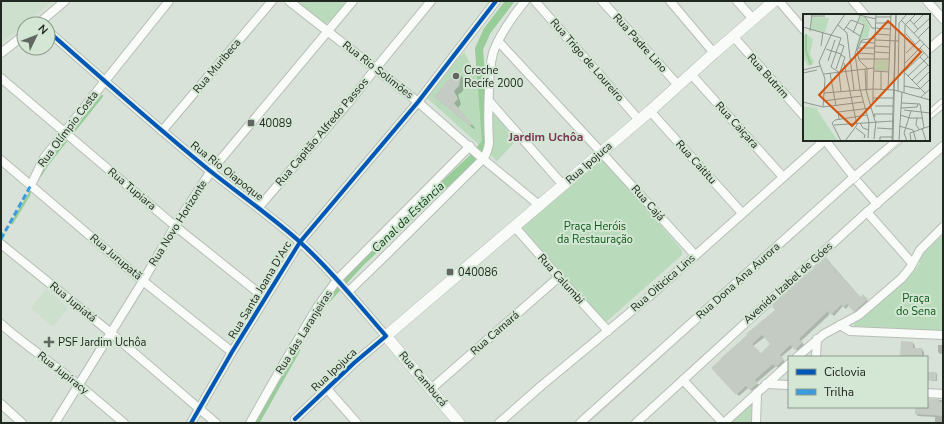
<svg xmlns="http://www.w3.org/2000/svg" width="944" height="424" font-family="'Nunito Sans',sans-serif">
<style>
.built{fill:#cddfcd}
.green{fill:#badbbb}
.shadow{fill:#0003;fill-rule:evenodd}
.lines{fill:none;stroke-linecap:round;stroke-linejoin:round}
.stream{stroke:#98cc99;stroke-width:2.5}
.canal{stroke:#98cc99;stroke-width:8}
.building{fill:#c3cbc3;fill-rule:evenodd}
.street-casing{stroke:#b6beb6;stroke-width:10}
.secondary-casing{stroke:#b6beb6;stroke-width:12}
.street{stroke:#f9fbf9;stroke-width:8}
.secondary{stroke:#f9fbf9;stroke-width:11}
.tram{stroke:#c5c8c5;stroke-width:1}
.quiet{stroke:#3c9ce0;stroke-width:3;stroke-dasharray:6 3;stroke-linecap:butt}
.cycleway-casing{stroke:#d4e6d4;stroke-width:6}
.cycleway{stroke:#0057b8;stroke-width:4}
.poi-dot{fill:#616861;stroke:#d4e6d4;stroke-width:1.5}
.labels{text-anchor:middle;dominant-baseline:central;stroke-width:4;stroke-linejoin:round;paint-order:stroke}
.street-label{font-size:11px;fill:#212721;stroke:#d4e6d4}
.poi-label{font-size:11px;fill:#212721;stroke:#d4e6d4;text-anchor:start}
.park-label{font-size:11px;fill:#0c5918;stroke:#d4e6d4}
.neighbourhood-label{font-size:12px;font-weight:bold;fill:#7b3755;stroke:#d4e6d4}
.water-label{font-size:12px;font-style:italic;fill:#083c0f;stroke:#d4e6d4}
.inset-river{fill:none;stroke:#98cc99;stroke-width:2}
.inset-road{fill:none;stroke:#8f978f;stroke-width:1}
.view{fill:#d4540e;fill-opacity:0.15;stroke:#d4540e;stroke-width:2}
.inset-edge{fill:none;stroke:#212721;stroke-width:2}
</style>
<rect width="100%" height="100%" fill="#d8e2d8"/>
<!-- built -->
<g class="built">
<polygon points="1,1 53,1 1,43"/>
<polygon points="46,289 68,308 53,327 31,308"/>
</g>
<!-- green -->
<g class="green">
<polygon points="300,1 347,1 331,20 326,24 321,22 303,6 299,5 299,3"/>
<polygon points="464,52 514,143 497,161 427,98 426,96"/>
<polygon points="600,157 606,162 682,250 682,255 606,322 600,321 520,227"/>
<polygon points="943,235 943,332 882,329 853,327 858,317 915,270 920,263 916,257"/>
<polygon points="751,403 753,403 752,423 730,423"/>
</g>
<!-- shadow -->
<g class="shadow">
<polygon points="457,71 465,80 463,91 458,95 461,104 458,108 475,128 474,129 440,101"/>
<path d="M826,258L861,298L863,296L869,302L856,313L849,305L846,309L843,306L834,316L830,312L828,316L801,341L804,345L798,351L793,347L781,357L785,362L778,368L776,366L756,383L759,385L752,391L748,388L739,396L712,368L776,310ZM765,337L772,344L761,355L753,346Z"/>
<polygon points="913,343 915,346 915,349 922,349 924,352 924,357 901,357"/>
<polygon points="938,345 943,345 943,354 940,354 938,352"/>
<polygon points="927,373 936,373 937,374 937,381 927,380"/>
<polygon points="930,400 943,400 943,423 935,423 935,417 918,416 916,414 916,407 927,407 927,403 930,403"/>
</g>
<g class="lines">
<!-- stream -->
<g class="stream">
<polyline points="74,131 102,96"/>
<polyline points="40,176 47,165 66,141"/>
<polyline points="12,223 29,195 31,189"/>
<polyline points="1,234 2,233"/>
</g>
<!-- canal -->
<g class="canal">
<polyline points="325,301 361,262 473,158 486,142 479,49 487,31 510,1"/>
<polyline points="255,423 296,350"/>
</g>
</g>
<!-- building -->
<g class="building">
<polygon points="457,70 461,75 459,86 454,91 458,99 454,103 472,124 470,126 434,97"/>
<path d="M826,257L830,262H829L860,297L863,294L868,299L854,312L847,304L843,307L841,305L831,315L827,311L825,315V314L799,339L803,342L795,350L790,345L780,355L784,359L776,367L773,364L755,380L758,383L750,390L746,386L736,395L711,368L721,359H720L747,335L746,334L775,310L772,306ZM762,335L770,344L761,353L752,344Z"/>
<polygon points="901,341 913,342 913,348 922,348 922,357 900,357"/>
<rect x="928" y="372" width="8" height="8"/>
<polygon points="929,399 939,399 939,402 943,402 943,416 915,414 915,407 928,407"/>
</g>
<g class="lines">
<defs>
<g id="street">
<polyline points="289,1 418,102 483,159 539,205"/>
<polyline points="535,1 639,120"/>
<polyline points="602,1 678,85"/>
<polyline points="670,1 714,53"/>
<polyline points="737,1 753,19"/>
<polyline points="779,1 804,30"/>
<polyline points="853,1 865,15"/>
<polyline points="927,1 943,19"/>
<polyline points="38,24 65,1"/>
<path d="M48,31C101,78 154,125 209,170C239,194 271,216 300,242C331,270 358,304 386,336L354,363L295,419"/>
<polyline points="733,36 804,116"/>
<polyline points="498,41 601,152 695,255"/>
<polyline points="929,49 943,37"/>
<polyline points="1,53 24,35"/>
<polyline points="691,74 783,177"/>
<polyline points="1,78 175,226 265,298"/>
<polyline points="489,101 563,185"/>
<polyline points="650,111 742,213"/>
<polyline points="929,115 943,103"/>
<polyline points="162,131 272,1"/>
<polyline points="825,140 857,181 877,204"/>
<polyline points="1,160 143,281 232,352"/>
<polyline points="31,185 44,158 105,81 169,1"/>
<polyline points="259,207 350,101 376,68 431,1"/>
<polyline points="867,212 912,263"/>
<polyline points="514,226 559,277 608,331"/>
<polyline points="1,244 111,333 216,423"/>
<path d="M348,292L380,261L483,159C487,154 488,149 489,143C488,125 488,108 489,90C489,78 490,65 493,53C499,35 513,16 525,1"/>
<polyline points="1,324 14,335 79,385 124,423"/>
<polyline points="840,325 850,331 943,335"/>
<polyline points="797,357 824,334 859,315 902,278 910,268 920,250 943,227"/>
<polyline points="816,357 817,339"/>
<polyline points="683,380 723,423"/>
<polyline points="766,384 789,385"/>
<polyline points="327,389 357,423"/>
<polyline points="431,389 559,277"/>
<polyline points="927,393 943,394"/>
<polyline points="1,404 22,423"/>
<polyline points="55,423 143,281 175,226 211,171 353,1"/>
<polyline points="191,423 232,352 300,242 418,102 496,1"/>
<polyline points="250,423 284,363 318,306 337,280 470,146"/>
<polyline points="499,423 541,386 651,295 825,140"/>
<polyline points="580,423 854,177 898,140"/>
<polyline points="636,423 867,212 943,146"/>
<polyline points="724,423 789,364"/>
<polyline points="756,423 757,393"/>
</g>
<polyline id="secondary" points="459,423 386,336 650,111 714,53 774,1"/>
</defs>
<!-- street casing -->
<use href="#street" class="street-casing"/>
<!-- secondary casing -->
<use href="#secondary" class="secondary-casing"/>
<!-- street -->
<use href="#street" class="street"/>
<!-- secondary -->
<use href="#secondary" class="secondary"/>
<!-- tram -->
<g class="tram">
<polyline points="929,116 943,103"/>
<polyline points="588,423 681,339 748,277 857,181 902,140"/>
</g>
<!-- quiet -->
<polyline class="quiet" points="1,239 31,185"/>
<defs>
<g id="cycleway">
<path d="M48,31C101,78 154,125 209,170C239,194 271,216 300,242C331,270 358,304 386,336L354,363L295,419"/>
<polyline points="191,423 232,352 300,242 418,102 496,1"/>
</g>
</defs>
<!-- cycleway casing -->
<use href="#cycleway" class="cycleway-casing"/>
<!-- cycleway -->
<use href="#cycleway" class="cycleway"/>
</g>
<!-- markers -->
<g class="poi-dot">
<circle cx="456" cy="76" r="4"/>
<rect x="247" y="119" width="8" height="8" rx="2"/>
<rect x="446" y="268" width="8" height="8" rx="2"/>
<path d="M47 336h4v4h4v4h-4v4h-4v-4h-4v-4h4z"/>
</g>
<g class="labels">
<!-- street labels -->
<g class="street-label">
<text transform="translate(640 43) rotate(48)">Rua Padre Lino</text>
<text transform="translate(587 60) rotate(49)">Rua Trigo de Loureiro</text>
<text transform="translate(217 66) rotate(-50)">Rua Muribeca</text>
<text transform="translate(378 70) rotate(38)">Rua Rio Solimões</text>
<text transform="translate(768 76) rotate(48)">Rua Butrim</text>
<text transform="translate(737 125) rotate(48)">Rua Caiçara</text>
<text transform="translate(68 129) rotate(-53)">Rua Olímpio Costa</text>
<text transform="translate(322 132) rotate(-50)">Rua Capitão Alfredo Passos</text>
<text transform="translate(696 162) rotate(48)">Rua Caititu</text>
<text transform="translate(589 163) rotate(-41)">Rua Ipojuca</text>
<text transform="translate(227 171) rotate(38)">Rua Rio Oiapoque</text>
<text transform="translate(132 189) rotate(40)">Rua Tupiara</text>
<text transform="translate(648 203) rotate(48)">Rua Cajá</text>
<text transform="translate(178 223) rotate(-58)">Rua Novo Horizonte</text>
<text transform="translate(116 257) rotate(40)">Rua Jurupatã</text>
<text transform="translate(561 279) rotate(48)">Rua Calumbi</text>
<text transform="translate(738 281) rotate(-42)">Rua Dona Ana Aurora</text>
<text transform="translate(663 283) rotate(-41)">Rua Oiticica Lins</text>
<text transform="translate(788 283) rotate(-42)">Avenida Izabel de Góes</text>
<text transform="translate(260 290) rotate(-59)">Rua Santa Joana D'Arc</text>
<text transform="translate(73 302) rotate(39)">Rua Jupiatá</text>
<text transform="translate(304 332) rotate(-58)">Rua das Laranjeiras</text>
<text transform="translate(495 333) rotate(-41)">Rua Camará</text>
<text transform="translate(334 370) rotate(-43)">Rua Ipojuca</text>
<text transform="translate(63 373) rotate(38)">Rua Jupiracy</text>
<text transform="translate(423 379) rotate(50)">Rua Cambucá</text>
</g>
<!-- poi labels -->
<g class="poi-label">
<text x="464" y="70">Creche<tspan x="464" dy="13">Recife 2000</tspan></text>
<text x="259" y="123">40089</text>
<text x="458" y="272">040086</text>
<text x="58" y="342">PSF Jardim Uchôa</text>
</g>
<!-- park labels -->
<g class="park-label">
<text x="595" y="226">Praça Heróis<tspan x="595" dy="13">da Restauração</tspan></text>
<text x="916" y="298">Praça<tspan x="916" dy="13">do Sena</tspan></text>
</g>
<!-- neighbourhood labels -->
<g class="neighbourhood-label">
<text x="546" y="137">Jardim Uchôa</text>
</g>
<!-- water labels -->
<g class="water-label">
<text transform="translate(408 217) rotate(-44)">Canal da Estância</text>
</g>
</g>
<!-- overview -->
<g transform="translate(803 14)">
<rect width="127" height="127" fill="#d8e2d8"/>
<path d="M9,3L26,4L22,18L8,17ZM58,3H61L67,14L65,23L58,26L55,33L53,32L61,10L56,7ZM3,20L10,25L7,40L11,48L5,52L0,44V23ZM72,46H85V57H72ZM0,89L16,95L14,96L35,127H0V92L13,95Z" fill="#badbbb"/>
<path class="inset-river" d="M3,20V37L8,51"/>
<path class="inset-road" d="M52,0L73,5M73,0L70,75L91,76L127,86M9,2H22M62,3L69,14L87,15M73,3H88M98,6L127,36M107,6L115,15M73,9H88M111,10L121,0M35,11L44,19L51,76M0,13L38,24L28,53L37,59M43,13L57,22M41,16L48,6L61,11L52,40L57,75L66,108L65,124M7,17L9,0M50,19L58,0M111,19L127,4M73,20L87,21M103,20L112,30M115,24L127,12M72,26L96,27M57,28L72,29M18,32L20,18M72,32L87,33M55,34H72M117,34L127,45M23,35L38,40M72,38L87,39M54,39L71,40M103,39L117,26M117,43L127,53M56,45H86M25,47L32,26M41,49L54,111L42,127M102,49L121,30M33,55L41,32L36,30M62,55L63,76L72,107M0,56L17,52M71,57L86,58M102,57L121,39M37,58L42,43L38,41M0,59L14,56M27,59L33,92M36,59L38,78M102,59L122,79M21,60L71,54M105,62L125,43M109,66L125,51M113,71L127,57M101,72L117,75L127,65M64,75V54L56,46L54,36L59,26L72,24M78,76V57M85,76L88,0M95,77L96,9L104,0M21,79L70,75V88M101,79L102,11L113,0M118,83L127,75M70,84H90M20,87L59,82M0,88L20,93L60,88M99,89L117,90L121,114M72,92H90M20,93L22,65L16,48L28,21L42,0M98,94L114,93L115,90M101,96L127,99M97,101L107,104H120M72,103L71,100H90M114,104L113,111L116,115M36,105L35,98L68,94M57,109L60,114L66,116M31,111L90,107M96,112L110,116L113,127M53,114L62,121L61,124M74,114L90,115M119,114L123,127M71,125L73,107M38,127L29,109L32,106L64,101M77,127V123H90M89,127L93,0M90,127L93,0M96,127L99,78M104,127L101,119L108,97M108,127L107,119L127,112"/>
<path class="view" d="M85,7L118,38L49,112L16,81Z"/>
<rect width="127" height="127" class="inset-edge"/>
</g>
<!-- border -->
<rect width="944" height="424" fill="none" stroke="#212721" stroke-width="4"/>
<!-- legend -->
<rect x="788" y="356" width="140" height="52" fill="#d4e6d4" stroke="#8c9a8c"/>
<rect x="796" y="369" width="20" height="6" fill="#0057b8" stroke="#8c9a8c"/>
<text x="824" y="376" font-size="12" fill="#212721">Ciclovia</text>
<rect x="796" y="389" width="20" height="6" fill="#3c9ce0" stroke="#8c9a8c"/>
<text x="824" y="396" font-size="12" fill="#212721">Trilha</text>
<!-- north arrow -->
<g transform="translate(36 36) rotate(47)"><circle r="19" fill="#d4e6d4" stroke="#8c9a8c"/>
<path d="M0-3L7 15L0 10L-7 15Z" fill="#616861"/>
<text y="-6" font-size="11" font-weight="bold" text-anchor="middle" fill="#212721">N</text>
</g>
</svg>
